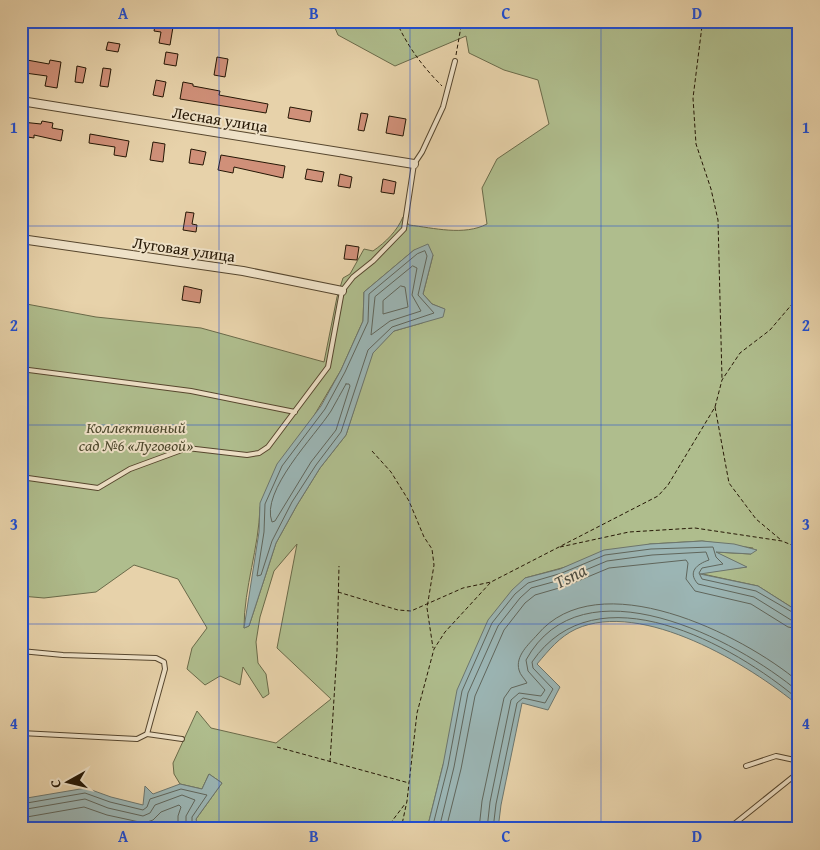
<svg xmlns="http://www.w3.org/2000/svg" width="820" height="850" font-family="'Gentium Book Plus',serif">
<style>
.green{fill:#afbd8d;stroke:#6a6a49;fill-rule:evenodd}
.water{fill:#9bb5b4;stroke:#6c766e}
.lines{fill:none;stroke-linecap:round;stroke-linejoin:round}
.shore{stroke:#60665c;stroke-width:1}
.building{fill:#d09079;stroke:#251705}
.service-casing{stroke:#56462e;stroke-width:6}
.minor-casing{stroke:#56462e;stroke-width:10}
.path{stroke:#251705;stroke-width:1;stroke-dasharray:4 2.5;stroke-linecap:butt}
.service{stroke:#efe2c8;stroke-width:4}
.minor{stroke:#efe2c8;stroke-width:8}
.grid{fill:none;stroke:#1d4ed8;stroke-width:1;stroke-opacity:0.55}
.labels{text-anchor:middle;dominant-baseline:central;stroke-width:4;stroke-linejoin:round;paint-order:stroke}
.street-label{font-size:16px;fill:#251705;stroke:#efe2c8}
.park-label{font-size:16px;font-style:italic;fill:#4e492e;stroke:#efe2c8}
.water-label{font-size:18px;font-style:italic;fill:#4e4e42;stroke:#efe2c8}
.neatline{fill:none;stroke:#1d4ed8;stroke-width:2}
.grid-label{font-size:16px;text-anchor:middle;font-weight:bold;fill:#1d4ed8}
</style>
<rect width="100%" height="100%" fill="#e7d2aa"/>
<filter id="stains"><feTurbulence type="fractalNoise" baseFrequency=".004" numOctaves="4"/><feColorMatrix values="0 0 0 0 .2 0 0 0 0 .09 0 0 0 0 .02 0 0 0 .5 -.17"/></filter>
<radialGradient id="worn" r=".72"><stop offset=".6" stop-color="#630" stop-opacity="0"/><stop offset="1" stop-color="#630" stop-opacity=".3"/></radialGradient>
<!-- green -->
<path class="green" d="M332,21H799V612L758,586L698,573L746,567L715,552L751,554L753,548L702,541L650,544L525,578L443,765L427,829H198L196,819L222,783L209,774L202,789L180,784L174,774L173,763L197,711L211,728L276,743L331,699L277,648L297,544L274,571L260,617L256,642L258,663L266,674L269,694L263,698L243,667L240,685L220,676L205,685L187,669L192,648L207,628L178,579L134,565L96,592L44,598L21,596V303L96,317L201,328L324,362L337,297L343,278L350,274L364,249L373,251C386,242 397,231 403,217L409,225C434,228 464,236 487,224L482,188L497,159L549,124L538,80L504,70L469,53L466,36L395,66L338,35ZM414,250L433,255L423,294L432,304L444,309L422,323L394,331L372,353L346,435L320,468L297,505L276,543L249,626L244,628C244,587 259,548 260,507L341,370L363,321L364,292Z"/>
<!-- water -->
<g class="water">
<polygon points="428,244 433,255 423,294 432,304 445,309 443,317 394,331 373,353 346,435 320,468 297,505 276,543 249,626 244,628 259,532 260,503 277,464 321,406 341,370 363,321 364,292 414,250"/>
<path d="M702,541L734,544L757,550L751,554L716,552L747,567L700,574L758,586L799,612V706C750,665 642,599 576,629C559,637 549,650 537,664L560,687L548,710L522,703L501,805L498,829H427L443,765L457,690L488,620L512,590L525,578L560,569L604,550L650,544Z"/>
<polygon points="209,774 222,783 196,819 198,829 21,829 21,799 86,788 111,797 143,805 145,786 153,794 180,784 202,789"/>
</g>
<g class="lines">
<!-- shore -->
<g class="shore">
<polygon points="425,251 427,256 418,295 434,313 392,327 368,350 341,432 316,465 292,502 272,541 261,575 257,576 264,532 265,504 282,466 325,409 345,372 368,322 369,294 417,254"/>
<polygon points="413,266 417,268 412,295 421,311 390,321 371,335 375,297"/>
<polygon points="401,286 405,287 408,307 383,314 383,301"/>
<path d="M346,384H349L350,386L336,430L311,462L275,521L272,522C260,491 315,436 331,411C336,402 341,393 346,384Z"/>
<polyline points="21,804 85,793 110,802 143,810 147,807 150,799 181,789 207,795 192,817 192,829"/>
<polyline points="21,810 85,799 108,808 143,816 150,813 155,805 182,795 195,800 186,816 186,829"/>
<polyline points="21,818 84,807 107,815 144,823 153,820 161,812 179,805 181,807 178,816 178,829"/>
<polyline points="432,829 448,766 462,691 492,623 515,594 528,583 562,573 605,555 651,549 713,547 716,557 723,564 702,568 699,573 702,579 756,591 799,616"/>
<path d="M439,829L454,767L468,693L498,626L520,598L531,588L564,579L607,561L652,555L706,552L709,560C697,564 687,572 698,584L754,597L791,620L799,622"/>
<polyline points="446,829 461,769 475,696 504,630 525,603 535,595 566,586 609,568 686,560 688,563 686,579 695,591 751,604 788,627 799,629"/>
<path d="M479,829L482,801L504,698L511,688L527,683C525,679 520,675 519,670C515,656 529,644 537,635C598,562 742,634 799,682"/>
<path d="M487,829L490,802L511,700L519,693L541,696L545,690L528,671L526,660C582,558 736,639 799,692"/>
<path d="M493,829L496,804L517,703L523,698L545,703L553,689L533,668L532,662C596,568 733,644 799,700"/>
</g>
</g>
<!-- building -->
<g class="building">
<polygon points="156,21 174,21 170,45 159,43 161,32 154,31"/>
<polygon points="108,42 120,44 118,52 106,50"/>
<polygon points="166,52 178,54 176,66 164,64"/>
<polygon points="217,57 228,59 225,77 214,75"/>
<polygon points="27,60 49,64 50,60 61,62 57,88 45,86 47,76 25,73"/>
<polygon points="77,66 86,68 83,83 75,82"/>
<polygon points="103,68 111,69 108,87 100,86"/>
<polygon points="156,80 166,82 163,97 153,95"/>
<polygon points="183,82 193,84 193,86 220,91 219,95 268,104 266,113 180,99"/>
<polygon points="290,107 312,111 310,122 288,118"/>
<polygon points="361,113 368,114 364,131 358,130"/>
<polygon points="389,116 406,119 403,136 386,133"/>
<polygon points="42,121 53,123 52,128 63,130 61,141 34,135 34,138 21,136 22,122 41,124"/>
<polygon points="90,134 129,141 126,157 114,155 115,147 89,143"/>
<polygon points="153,142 165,144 163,162 150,160"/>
<polygon points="191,149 206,152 203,165 189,163"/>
<polygon points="221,155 285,166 283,178 234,167 233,173 218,170"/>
<polygon points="307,169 324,172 322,182 305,179"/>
<polygon points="340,174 352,177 350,188 338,186"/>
<polygon points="383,179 396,182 394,194 381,192"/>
<polygon points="186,212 194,213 192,224 197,225 196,232 183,230"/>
<polygon points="346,245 359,247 357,260 344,259"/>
<polygon points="184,286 202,290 200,303 182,300"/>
</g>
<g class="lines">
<defs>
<g id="service">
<polyline points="21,369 191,391 295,412"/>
<polyline points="21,477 98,488 130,469 187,448 247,455 259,453 268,447 328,367 342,291 353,277 373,261 404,229 414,164 422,152 443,107 455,61"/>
<polyline points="21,651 63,655 156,658 164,662 165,669 147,734 137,739 21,733"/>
<polyline points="147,734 182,739"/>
<polyline points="746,766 776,756 799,761"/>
<polyline points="728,829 799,772"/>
</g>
<g id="minor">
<polyline points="21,101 414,164"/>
<polyline points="21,239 243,271 342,291"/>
</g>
</defs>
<!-- service casing -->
<use href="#service" class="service-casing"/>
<!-- minor casing -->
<use href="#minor" class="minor-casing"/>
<!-- path -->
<g class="path">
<path d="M396,21C408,47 422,66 442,86"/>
<polyline points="705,21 702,26 693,98 696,144 711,189 718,220 722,379"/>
<polyline points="456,55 462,21"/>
<polyline points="715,407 729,483 756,519 781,540"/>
<polyline points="372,451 391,472 409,501 424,537 432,549 434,565 427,608 433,648"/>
<polyline points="560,547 629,532 695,528 782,541 799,548"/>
<polyline points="338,592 398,610 411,611 463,588 491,582"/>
<polyline points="277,747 409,783"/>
<polyline points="330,762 337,651 339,566"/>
<polyline points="386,829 405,804"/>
<polyline points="401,829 407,801 417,713 434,649 445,632 491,582 658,496 668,485 715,407 722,380 740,353 770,330 799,296"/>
</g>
<!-- service -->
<use href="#service" class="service"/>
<!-- minor -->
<use href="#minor" class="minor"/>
</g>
<!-- grid -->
<path class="grid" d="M219,21V829M410,21V829M601,21V829M21,226H799M21,425H799M21,624H799"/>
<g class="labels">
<!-- street labels -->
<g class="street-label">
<text transform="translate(220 119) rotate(9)">Лесная улица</text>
<text transform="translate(184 249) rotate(8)">Луговая улица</text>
</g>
<!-- park labels -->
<g class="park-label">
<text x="136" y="427">Коллективный<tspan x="136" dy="18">сад №6 «Луговой»</tspan></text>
</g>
<!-- water labels -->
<g class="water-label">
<text transform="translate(570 576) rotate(-27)">Tsna</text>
</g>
</g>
<!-- margin -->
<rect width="820" height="850" fill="none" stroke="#e7d2aa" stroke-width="55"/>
<!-- north arrow -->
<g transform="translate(68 782) rotate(262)" stroke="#efe2c8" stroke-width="4" paint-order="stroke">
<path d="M0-4L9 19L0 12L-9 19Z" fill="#251705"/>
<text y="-8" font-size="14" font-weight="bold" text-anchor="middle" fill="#251705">С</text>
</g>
<rect x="28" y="28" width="764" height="794" class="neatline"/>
<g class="grid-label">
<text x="123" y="19">A</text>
<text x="314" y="19">B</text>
<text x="506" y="19">C</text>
<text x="697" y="19">D</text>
<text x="14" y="133">1</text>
<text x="806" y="133">1</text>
<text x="14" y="331">2</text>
<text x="806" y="331">2</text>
<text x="14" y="530">3</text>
<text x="806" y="530">3</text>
<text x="14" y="729">4</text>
<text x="806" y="729">4</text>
<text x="123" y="842">A</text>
<text x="314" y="842">B</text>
<text x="506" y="842">C</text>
<text x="697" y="842">D</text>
</g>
<rect width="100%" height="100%" filter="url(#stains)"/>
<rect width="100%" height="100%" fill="url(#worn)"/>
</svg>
